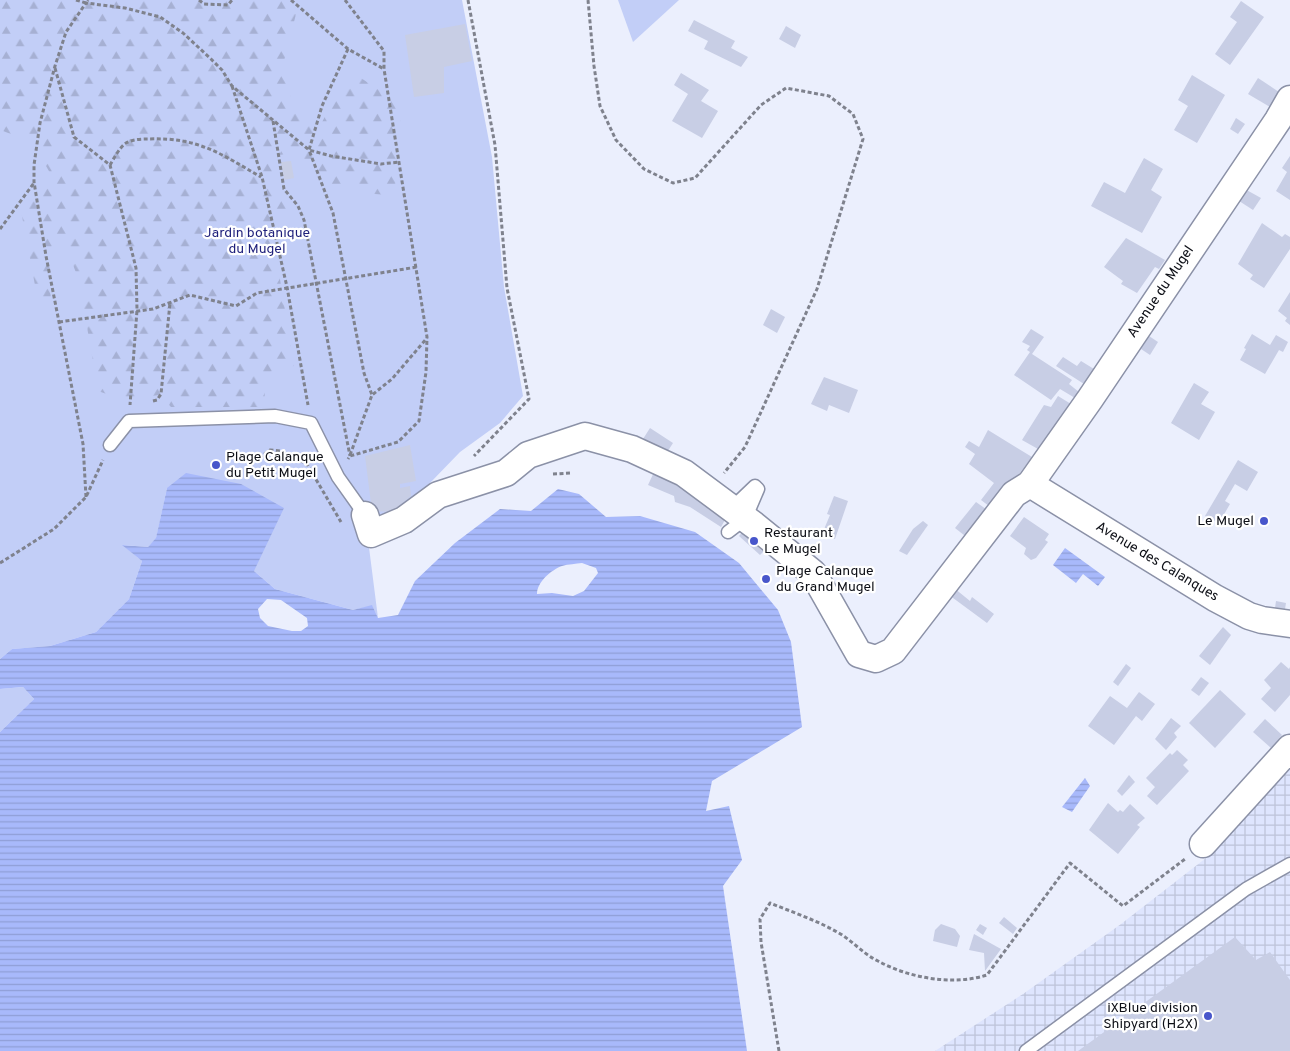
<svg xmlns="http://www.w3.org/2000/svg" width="1290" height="1051" font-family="Overpass,sans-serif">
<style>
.industrial{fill:url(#industrial-grid)}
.green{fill:#c2cef7}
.forest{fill:url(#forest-firs)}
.water{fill:url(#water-rules);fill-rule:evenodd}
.building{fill:#c8cee5}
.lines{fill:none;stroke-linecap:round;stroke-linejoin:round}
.service-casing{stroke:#8b91a7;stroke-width:15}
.minor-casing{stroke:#8b91a7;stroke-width:29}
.path{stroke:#7f828d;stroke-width:3;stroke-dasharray:4 2.5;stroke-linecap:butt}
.service{stroke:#fff;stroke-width:12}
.minor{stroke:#fff;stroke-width:26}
.poi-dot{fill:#4856cb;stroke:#fff;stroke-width:2}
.labels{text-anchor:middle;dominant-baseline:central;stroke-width:4.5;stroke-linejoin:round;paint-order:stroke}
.park-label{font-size:14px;fill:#1e1f7b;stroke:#fff}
.street-label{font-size:14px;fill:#0c0e15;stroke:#fff}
.poi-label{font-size:14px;fill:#0c0e15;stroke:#fff;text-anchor:start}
</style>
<defs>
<pattern id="industrial-grid" width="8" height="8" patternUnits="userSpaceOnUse" patternTransform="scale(1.25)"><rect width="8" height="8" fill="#dee5fe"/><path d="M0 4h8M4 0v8" fill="none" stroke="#bdc3d9"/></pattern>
<pattern id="forest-firs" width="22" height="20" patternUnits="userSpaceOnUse" patternTransform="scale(1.25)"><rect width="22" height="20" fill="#c2cef7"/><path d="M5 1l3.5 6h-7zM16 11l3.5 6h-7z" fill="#a6b0d3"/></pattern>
<pattern id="water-rules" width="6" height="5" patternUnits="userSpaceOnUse" patternTransform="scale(1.25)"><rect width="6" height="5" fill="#a8b9fb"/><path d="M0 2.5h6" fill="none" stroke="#8f9ed6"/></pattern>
</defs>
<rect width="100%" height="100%" fill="#ebeffd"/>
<!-- industrial -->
<polygon class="industrial" points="1290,768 1290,1051 935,1051 1023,994 1121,924 1215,851"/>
<!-- green -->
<g class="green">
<polygon points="0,0 462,0 492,157 504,287 523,396 500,423 460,452 401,513 365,516 378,618 372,606 353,610 275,589 254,571 167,488 156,539 148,547 123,545 142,561 129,599 96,632 50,646 12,649 0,659"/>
<polygon points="618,0 679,0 633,42"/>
<polygon points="23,687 34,699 0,732 0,689"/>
</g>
<!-- forest -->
<polygon class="forest" points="0,0 281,0 296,14 282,69 296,114 319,128 347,74 358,76 401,105 398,179 389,195 375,194 353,187 329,184 303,172 293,153 272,156 278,190 290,213 281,224 268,230 279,273 294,366 266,373 264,407 171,407 160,395 121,399 98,391 79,280 63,240 49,248 51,307 40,312 19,200 53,178 32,142 3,131 0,133"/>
<!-- water -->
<g class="water">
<path d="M186,473L241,484L284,508L254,571L275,589L353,610L372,605L378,618L398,615L415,581L455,543L500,509L531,511L558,489L579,494L606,517L640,516L695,532L739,563L778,610L791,642L802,727L712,781L706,811L729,806L742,860L723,886L747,1051H0V732L34,699L23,687L0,689V659L12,649L50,646L96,632L129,599L142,561L122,545L148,547L156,538L167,488ZM582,563L596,568L598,573L584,591L573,596L552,593L537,594C537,582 551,570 562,566C568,564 576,564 582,563ZM267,599L281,600L307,618L308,626L301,631H292L268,626L260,618L258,609Z"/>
<polygon points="1065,548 1105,577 1098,586 1083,574 1076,583 1053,565"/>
<polygon points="1085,778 1090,786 1072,812 1062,807"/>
</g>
<!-- building -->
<g class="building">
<polygon points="1241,1 1264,17 1230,65 1215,54 1237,22 1230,17"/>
<polygon points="694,20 735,41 731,48 748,57 741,67 704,49 708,41 688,31"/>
<polygon points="465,24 472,61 444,67 444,93 414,97 405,35"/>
<polygon points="786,26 801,35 795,48 779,39"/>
<polygon points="681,73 709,90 701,101 718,111 702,138 672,121 688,94 674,85"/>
<polygon points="1192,75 1225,95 1197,143 1174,130 1188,106 1178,100"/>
<polygon points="1258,78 1279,92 1270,107 1248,94"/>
<polygon points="1236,118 1245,124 1238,134 1230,129"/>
<polygon points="1290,156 1290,200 1276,191 1287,172 1282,168"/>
<polygon points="1144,158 1163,169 1151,190 1162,197 1142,233 1091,206 1104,182 1125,193"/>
<polygon points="291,161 294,178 284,180 281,162"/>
<polygon points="1243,188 1261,198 1253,210 1236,199"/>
<polygon points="1262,223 1282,237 1285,234 1290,237 1290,249 1264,288 1250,279 1253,275 1238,264"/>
<polygon points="1126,238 1165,260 1159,269 1155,267 1137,293 1121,284 1123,281 1104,267"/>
<polygon points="1290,292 1290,325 1285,321 1287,318 1278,311"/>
<polygon points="771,309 785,317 777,333 763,325"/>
<polygon points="1031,329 1044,337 1032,354 1072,380 1069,384 1079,392 1075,398 1060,389 1051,400 1014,375 1030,352 1027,350 1030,346 1022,342"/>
<polygon points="1252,334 1270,345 1276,335 1288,342 1283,352 1279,350 1265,374 1240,360 1246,349 1244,348"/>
<polygon points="1149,336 1158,342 1150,355 1141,349"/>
<polygon points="1063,357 1077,366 1081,361 1094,369 1084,384 1056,366"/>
<polygon points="824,377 858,390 849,413 829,405 827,411 811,404"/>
<polygon points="1194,383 1209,392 1201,404 1215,412 1199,440 1171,423"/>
<polygon points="1058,396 1071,404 1038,449 1022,440 1044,405 1051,407"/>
<polygon points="650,428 673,443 666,454 643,439"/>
<polygon points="988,430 1032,457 993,509 981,500 994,483 969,464 975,454 965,447 969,441 979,447"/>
<polygon points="410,445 416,481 400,484 400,488 410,486 411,496 392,512 372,511 365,456"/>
<polygon points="1238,460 1258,472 1247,491 1235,484 1225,501 1230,504 1219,523 1205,516"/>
<polygon points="656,468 730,511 721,527 690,507 675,502 674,496 648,485"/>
<polygon points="834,496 848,501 835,539 822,534 830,515 827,514"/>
<polygon points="976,502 990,512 969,539 955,528"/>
<polygon points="1024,517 1049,534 1045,540 1048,542 1036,558 1031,560 1024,554 1026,548 1010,536"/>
<polygon points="923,521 928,525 907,555 899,551 913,529"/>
<polygon points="747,527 769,546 760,555 739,536"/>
<polygon points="954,588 970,601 972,597 994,614 987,623 949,595"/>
<polygon points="1276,601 1286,603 1285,609 1275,608"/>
<polygon points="1223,627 1231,635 1210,665 1199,656"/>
<polygon points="1281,662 1289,669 1290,667 1290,695 1275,712 1261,699 1271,688 1264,680"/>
<polygon points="1126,664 1131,668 1118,686 1113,682"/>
<polygon points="1201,677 1209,683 1199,696 1191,690"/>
<polygon points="1220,690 1246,714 1215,748 1189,723"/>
<polygon points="1139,692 1155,704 1142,721 1136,716 1114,745 1088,726 1110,696 1127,708"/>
<polygon points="1171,718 1181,726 1174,733 1177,737 1166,750 1155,739"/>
<polygon points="1265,719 1282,735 1271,748 1253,732"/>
<polygon points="1177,750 1188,760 1183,765 1189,771 1157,805 1147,796 1155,787 1146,778 1170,753 1172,755"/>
<polygon points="1129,775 1135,782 1122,796 1117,791"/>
<polygon points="1108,803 1118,812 1120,810 1123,812 1130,804 1145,818 1137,825 1140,827 1118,854 1089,830"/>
<polygon points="1004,917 1017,928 1013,934 999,923"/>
<polygon points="941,924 955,929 960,936 957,947 933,941 935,930"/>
<polygon points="980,924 987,928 983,935 976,930"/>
<polygon points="974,934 1001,949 985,971 984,953 969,950"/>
<polygon points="1235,937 1256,960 1270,952 1290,980 1290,1051 1078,1051"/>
</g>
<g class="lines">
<defs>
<g id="service">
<polyline points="110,445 129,421 275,416 311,423 338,477 365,515"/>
<polyline points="732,508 755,486 758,489 749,510"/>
<polyline points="728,532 741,522"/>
<polyline points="1026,1051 1246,889 1290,864"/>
</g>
<g id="minor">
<polyline points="1030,484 1215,598 1249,616 1262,620 1290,624"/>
<polyline points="365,515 371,534 404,520 438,495 506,473 528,455 585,436 632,449 684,473 754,525 813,573 859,654 876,659 893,651 1014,494 1030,484 1090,399 1278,120 1290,99"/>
<polyline points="1203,844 1290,748"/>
</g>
</defs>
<!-- service casing -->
<use href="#service" class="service-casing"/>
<!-- minor casing -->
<use href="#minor" class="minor-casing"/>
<!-- path -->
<g class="path">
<polyline points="76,0 86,3 88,0"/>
<polyline points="199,0 204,4 228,5 232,0"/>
<polyline points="291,0 348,49 384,69"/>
<polyline points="345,0 384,51 384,69 427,337 426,372 419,421 398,442 350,456 348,459"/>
<polyline points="468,0 495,145 507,288 529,399 474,456"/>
<polyline points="588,0 594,66 600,106 616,140 644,169 673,183 695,178 761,105 786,88 829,96 853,114 863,139 817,289 745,447 724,473"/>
<polyline points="348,49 322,106 309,150 333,213 364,373 372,395"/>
<polyline points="55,68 74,137 110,165 136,268 137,310 130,405"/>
<polyline points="232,86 262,177 287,287 308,405"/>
<polyline points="273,121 284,189 298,206 304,220 350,456"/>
<path d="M110,165C114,158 120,147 126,143C133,139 142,139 149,139C198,137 221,154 261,177"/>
<polyline points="0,229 34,183"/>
<polyline points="59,322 153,309 190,295 236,306 257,293 417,267"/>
<polyline points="153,401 157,400 161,394 170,303"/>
<polyline points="350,455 372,395 392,379 427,338"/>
<polyline points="246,458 259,458 270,450 280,451 307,464 341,522"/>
<polyline points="553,474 572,473"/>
<polyline points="86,497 83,444 46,256 34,182 34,165 40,123 55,66 66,32 86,3 125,8 160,17 183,33 211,59 222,70 232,86 309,150 331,156 381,164 399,162"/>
<polyline points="0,563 54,529 86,497 103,460"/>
<path d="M779,1051L761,942L760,919L770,903C792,912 816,920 837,932C852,940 863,954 878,961C909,978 953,986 987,975L1070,863L1123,906L1185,859"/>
</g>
<!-- service -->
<use href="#service" class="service"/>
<!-- minor -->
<use href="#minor" class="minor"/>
</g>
<!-- markers -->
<g class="poi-dot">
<circle cx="216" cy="465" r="5"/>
<circle cx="1264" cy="521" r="5"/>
<circle cx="754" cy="541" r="5"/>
<circle cx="766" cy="579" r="5"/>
<circle cx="1208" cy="1016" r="5"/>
</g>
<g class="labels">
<!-- park labels -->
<g class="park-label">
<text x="257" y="233">Jardin botanique<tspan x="257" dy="16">du Mugel</tspan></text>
</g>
<!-- street labels -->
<g class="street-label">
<text transform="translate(1161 292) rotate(-56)">Avenue du Mugel</text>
<text transform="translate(1157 562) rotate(31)">Avenue des Calanques</text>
</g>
<!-- poi labels -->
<g class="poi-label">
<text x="226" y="457">Plage Calanque<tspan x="226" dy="16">du Petit Mugel</tspan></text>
<text x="1254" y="521" text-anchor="end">Le Mugel</text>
<text x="764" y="533">Restaurant<tspan x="764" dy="16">Le Mugel</tspan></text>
<text x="776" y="571">Plage Calanque<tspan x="776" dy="16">du Grand Mugel</tspan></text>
<text x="1198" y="1008" text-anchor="end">iXBlue division<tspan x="1198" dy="16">Shipyard (H2X)</tspan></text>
</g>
</g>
</svg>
